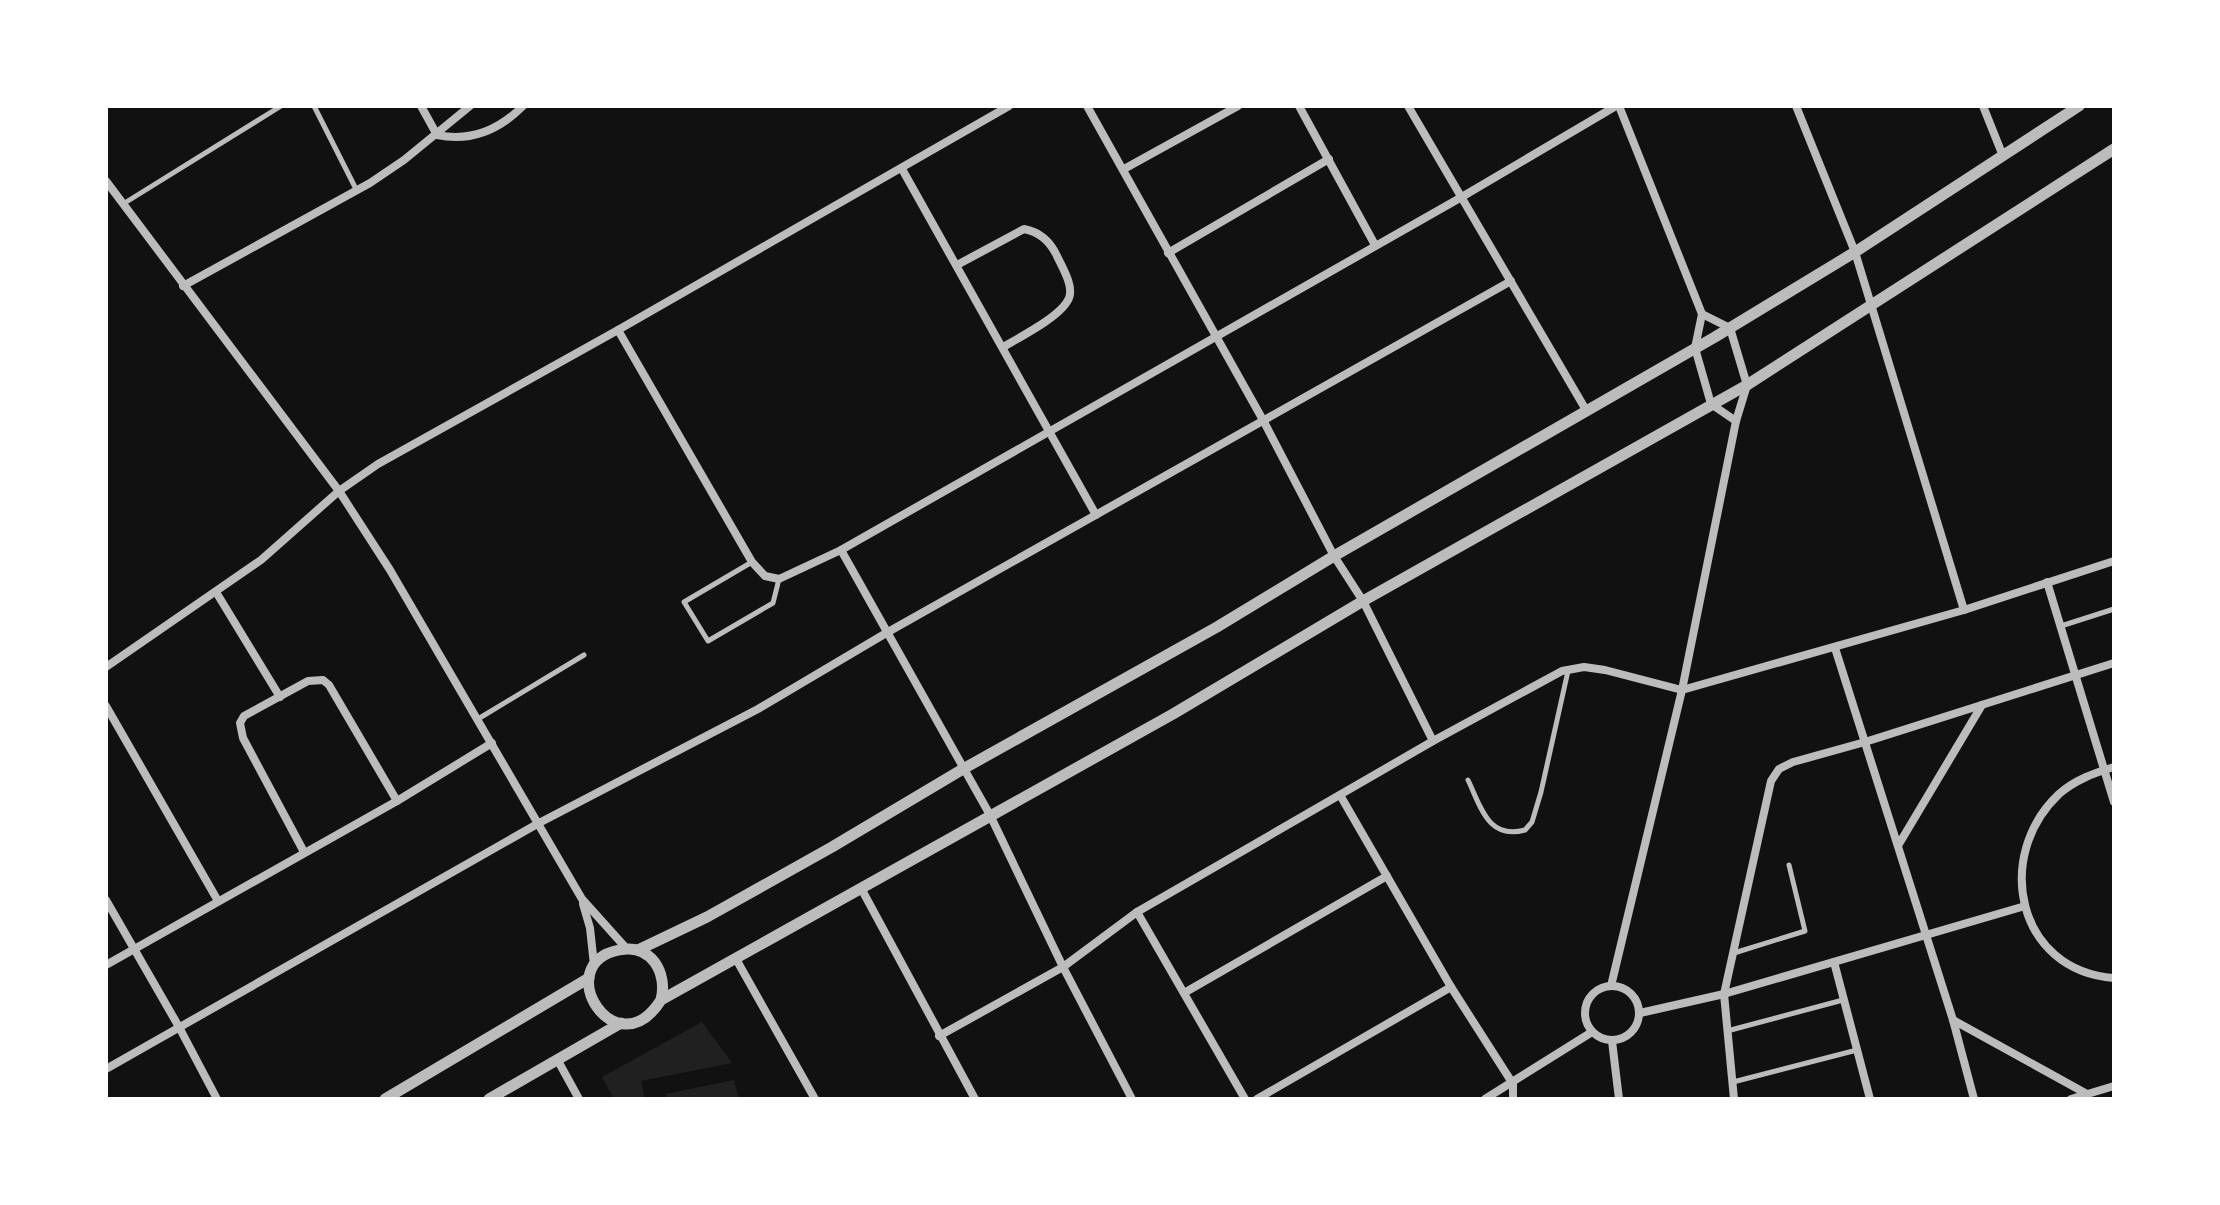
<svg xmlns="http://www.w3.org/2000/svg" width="2220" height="1205" font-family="Montserrat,sans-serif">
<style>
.green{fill:#202020}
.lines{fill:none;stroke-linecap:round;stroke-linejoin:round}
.service{stroke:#bcbcbc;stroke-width:5}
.minor{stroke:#bcbcbc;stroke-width:8}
.tertiary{stroke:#bcbcbc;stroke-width:11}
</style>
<rect width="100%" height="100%" fill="#111"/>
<!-- green -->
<g class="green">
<polygon points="702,1022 732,1063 641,1081 645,1099 614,1099 602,1077"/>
<polygon points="734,1080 739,1099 667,1099 666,1094"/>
</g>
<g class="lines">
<!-- service -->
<g class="service">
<polyline points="314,106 357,191"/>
<polyline points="123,204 281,106"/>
<polyline points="752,562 684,602 708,641 773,603 779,579"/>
<polyline points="2061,626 2114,609"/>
<polyline points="478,719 584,655"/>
<path d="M1468,780C1481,807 1488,840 1525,830L1532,822L1541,792L1568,671"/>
<polyline points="1734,953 1805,931 1789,865"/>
<polyline points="1727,1031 1843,1000"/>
<polyline points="1733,1082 1857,1050"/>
</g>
<!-- minor -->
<g class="minor">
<path d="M421,106L437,135C470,142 499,130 523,106"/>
<polyline points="1087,106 1263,420 1334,556 1363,601 1433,741"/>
<polyline points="1299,106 1375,245"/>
<polyline points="1408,106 1586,410"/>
<polyline points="1619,106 1702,314 1695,348 1711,404 1736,421"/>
<polyline points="1796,106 1855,252 1964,610"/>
<polyline points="1983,106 2003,156"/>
<polyline points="902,169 1096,515"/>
<polyline points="1124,169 1238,106"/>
<polyline points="106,181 339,491 390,570 582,899 626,948"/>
<polyline points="1168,253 1329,159"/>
<path d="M957,265L1024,229C1040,232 1050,241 1057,256C1062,267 1074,286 1069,298C1062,316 1020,337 1003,347"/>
<polyline points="183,286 370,183 404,160 470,106"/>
<polyline points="618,330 752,562 765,576 779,579 841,550 1460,198 1616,106"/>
<polyline points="841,550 990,815 1063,967 1132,1099"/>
<polyline points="2047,582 2114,802"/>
<polyline points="216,592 280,697"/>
<polyline points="1835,648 1953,1020 1974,1099"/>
<polyline points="106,667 261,560 339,491 378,464 618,330 1009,106"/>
<polyline points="106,706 218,901"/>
<path d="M2114,767C2094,773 2075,780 2059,794C1993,856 2017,971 2114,978"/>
<polyline points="1340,795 1451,987 1513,1084 1513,1099"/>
<polyline points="1899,844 1982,705"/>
<polyline points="304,852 243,738 240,723 244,716 308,681 323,680 329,685 397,801"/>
<polyline points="862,890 975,1099"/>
<polyline points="106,900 179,1027 217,1099"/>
<polyline points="583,904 590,928 594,965"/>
<polyline points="1137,912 1245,1099"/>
<polyline points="736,959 815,1099"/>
<polyline points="1834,962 1870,1099"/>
<polyline points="106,965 397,801 492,743"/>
<circle cx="1612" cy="1013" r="27"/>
<polyline points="1611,986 1682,690 1736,421 1747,385 1730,328 1702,314"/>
<polyline points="1184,993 1387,876"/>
<polyline points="1640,1013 1724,994 2025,906"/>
<polyline points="1953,1020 2087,1094"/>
<polyline points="939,1036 1063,967 1137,912 1433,741 1562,671 1584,667 1605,670 1682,690 1964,610 2114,561"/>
<polyline points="1612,1041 1619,1099"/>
<polyline points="557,1059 579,1099"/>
<polyline points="106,1069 539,823 758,709 888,632 1511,281"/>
<polyline points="1257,1099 1451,987"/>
<polyline points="1485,1099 1592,1032"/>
<polyline points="1734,1099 1724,994 1771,781 1779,769 1793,762 1865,742 2114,663"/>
<polyline points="2071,1099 2114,1086"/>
</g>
<!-- tertiary -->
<g class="tertiary">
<polyline points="638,950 707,917 832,847 963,769 1217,627 1334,556 1715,337 1855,252 2079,106"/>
<path d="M661,1000C668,973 651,943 619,950C549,964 616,1071 661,1000L1173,714L1363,601L1747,385L2114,149"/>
<polyline points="385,1099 589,978"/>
<polyline points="489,1099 621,1023"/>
</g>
</g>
<!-- border -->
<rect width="2220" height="1205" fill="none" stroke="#ffffff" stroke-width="216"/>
</svg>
